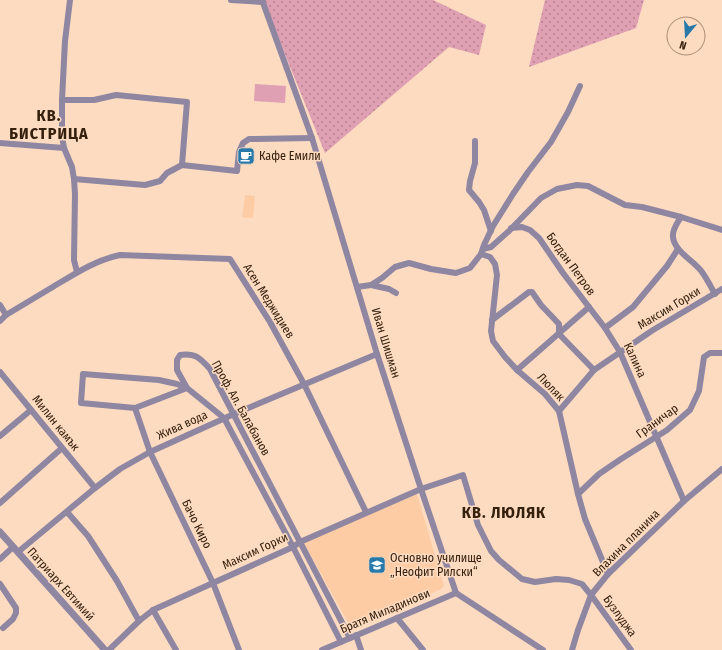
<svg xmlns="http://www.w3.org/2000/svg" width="722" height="650" font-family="'Fira Sans Condensed',sans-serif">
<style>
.built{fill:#fecca4}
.grass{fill:url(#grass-dots)}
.garden{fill:#dfa0b3}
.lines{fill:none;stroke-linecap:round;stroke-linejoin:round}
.minor{stroke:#8f86a2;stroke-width:6}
.tertiary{stroke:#8f86a2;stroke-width:7}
.labels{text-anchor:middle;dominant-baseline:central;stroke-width:3;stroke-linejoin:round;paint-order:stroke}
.poi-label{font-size:12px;fill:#35200e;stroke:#fddbc0;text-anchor:start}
.street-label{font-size:12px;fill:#35200e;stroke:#fddbc0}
.district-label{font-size:16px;font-weight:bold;letter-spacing:1px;fill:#35200e;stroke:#fddbc0}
</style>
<defs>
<pattern id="grass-dots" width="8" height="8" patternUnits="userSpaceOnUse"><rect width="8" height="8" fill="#dfa0b3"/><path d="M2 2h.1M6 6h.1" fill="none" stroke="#b68290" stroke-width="1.8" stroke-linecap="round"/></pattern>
</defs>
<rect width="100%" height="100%" fill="#fddbc0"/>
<!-- built -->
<g class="built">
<polygon points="245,195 255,196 253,218 242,217"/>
<polygon points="414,492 417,494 444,586 441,589 355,628 350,626 304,543 307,540"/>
</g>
<!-- grass -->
<g class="grass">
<polygon points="263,0 433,0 486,25 479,55 449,47 325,153"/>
<polygon points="545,0 644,0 636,28 529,67"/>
</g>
<!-- garden -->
<polygon class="garden" points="255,84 286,86 285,103 254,101"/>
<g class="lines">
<!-- minor -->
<g class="minor">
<polyline points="70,0 65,41 62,100 62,136 64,148 72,167 74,179 75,194 74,260 77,272"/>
<polyline points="231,0 263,2"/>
<polyline points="262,0 312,138 377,354 421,489 456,593 543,650"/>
<polyline points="62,100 94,100 116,95 187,102 182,165"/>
<polyline points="475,141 475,163 470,181 469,190 479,202 484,210 491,231"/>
<polyline points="0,143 64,148"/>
<polyline points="74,179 145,185 160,181 167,173 182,165 237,171 239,152 243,143 249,139 312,138"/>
<path d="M681,217C678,222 672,229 673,237C674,251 694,261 702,272C707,279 711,287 715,294"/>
<polyline points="511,228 522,227 530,230 539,238 563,273 605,328"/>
<polyline points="483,249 491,247 509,231 541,198 557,189 577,185 588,186 625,205 642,207 681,217 722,230"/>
<polyline points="678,249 667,266 633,307 605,328 620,352 684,501"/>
<polyline points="481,254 490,257 495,264 497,275 491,331 493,341 505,357 517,370 545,394 559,411 578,494 585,519 608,574"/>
<polyline points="371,285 389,289 396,293"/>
<polyline points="357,287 371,285 382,278 395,267 409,263 431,269 456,273 470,268 481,254 484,245 493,226 513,194 528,172 551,142 568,112 580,86"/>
<polyline points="0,305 6,315"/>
<polyline points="492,320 529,292 532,292 541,305 559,324 559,334 594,370"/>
<path d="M0,321L6,315C21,306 36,297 51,288C73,275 95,260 120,255L230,259L270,322L304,384L366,512"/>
<polyline points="517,370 589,307"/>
<polyline points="0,372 95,488"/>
<polygon points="83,374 159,380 177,384 187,388 135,408 81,403"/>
<polyline points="135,408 150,452 213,583 239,650"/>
<polyline points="559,411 594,370 653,330 722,289"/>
<polyline points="0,436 31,410"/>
<polyline points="578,494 599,474 621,459 667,430 690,410 699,391 704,357 710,353 722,353"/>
<polyline points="0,503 62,448"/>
<polyline points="67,512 88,536 117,581 139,621"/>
<polyline points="18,552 95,488 120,469 150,452 234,414 377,354"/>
<polyline points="0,559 13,547"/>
<polyline points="0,584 16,608 16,613 13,619 3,628"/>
<polyline points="153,610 176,650"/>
<polyline points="397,618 423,650"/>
<polyline points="356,635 361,650"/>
<path d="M341,642L293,547L224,418L187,388L177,370V360L180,355C196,353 200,358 210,369L350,638"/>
<polyline points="109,650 139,621 153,610 293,547 300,542 421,489 463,475 478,525 491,551 499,560 522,579 535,582 556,579 569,580 582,584 591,595 631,650"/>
<polyline points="322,650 456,593"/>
<polyline points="572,650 578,630 591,595 608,574 684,501 722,469"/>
</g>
<!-- tertiary -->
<polyline class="tertiary" points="0,532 105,650"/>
</g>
<!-- icons -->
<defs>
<symbol id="cafe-square" viewBox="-11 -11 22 22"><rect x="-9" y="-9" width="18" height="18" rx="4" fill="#2779aa" stroke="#fddbc0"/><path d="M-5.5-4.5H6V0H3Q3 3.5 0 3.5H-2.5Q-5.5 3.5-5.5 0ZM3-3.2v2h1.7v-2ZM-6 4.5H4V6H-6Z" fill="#fff"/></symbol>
<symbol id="school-square" viewBox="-11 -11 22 22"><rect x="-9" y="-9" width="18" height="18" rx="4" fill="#2779aa" stroke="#fddbc0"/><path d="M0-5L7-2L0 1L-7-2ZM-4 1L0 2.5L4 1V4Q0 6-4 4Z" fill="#fff"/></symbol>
</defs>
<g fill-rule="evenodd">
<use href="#cafe-square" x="236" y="146" width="20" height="20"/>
<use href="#school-square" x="367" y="555" width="20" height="20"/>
</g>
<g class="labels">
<!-- poi labels -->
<g class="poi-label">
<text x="259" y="156">Кафе Емили</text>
<text x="390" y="558">Основно училище<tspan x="390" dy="14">„Неофит Рилски“</tspan></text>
</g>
<!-- street labels -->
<g class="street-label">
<text transform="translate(571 264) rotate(54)">Богдан Петров</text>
<text transform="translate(269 301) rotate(58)">Асен Меджидиев</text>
<text transform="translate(669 308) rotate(-31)">Максим Горки</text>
<text transform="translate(386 343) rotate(73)">Иван Шишман</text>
<text transform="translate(635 360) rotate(65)">Калина</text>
<text transform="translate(551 387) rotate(46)">Люляк</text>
<text transform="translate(241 408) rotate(61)">Проф. Ал. Балабанов</text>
<text transform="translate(657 421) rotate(-36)">Граничар</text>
<text transform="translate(56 423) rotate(51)">Милин камък</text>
<text transform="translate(182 425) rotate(-24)">Жива вода</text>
<text transform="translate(197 524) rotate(64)">Бачо Киро</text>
<text transform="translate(626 543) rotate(-45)">Влахина планина</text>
<text transform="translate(255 551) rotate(-25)">Максим Горки</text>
<text transform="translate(61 584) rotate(48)">Патриарх Евтимий</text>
<text transform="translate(385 611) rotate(-23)">Братя Миладинови</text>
<text transform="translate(620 616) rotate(54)">Бузлуджа</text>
</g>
<!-- district labels -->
<g class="district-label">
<text x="49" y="115">КВ.<tspan x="49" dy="18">БИСТРИЦА</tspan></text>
<text x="504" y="512">КВ. ЛЮЛЯК</text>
</g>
</g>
<!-- north arrow -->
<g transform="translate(686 36) rotate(198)"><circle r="19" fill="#fddbc0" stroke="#ad9079"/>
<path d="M0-3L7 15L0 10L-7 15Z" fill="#2779aa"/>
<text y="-6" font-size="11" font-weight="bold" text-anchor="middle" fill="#35200e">N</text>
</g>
</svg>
